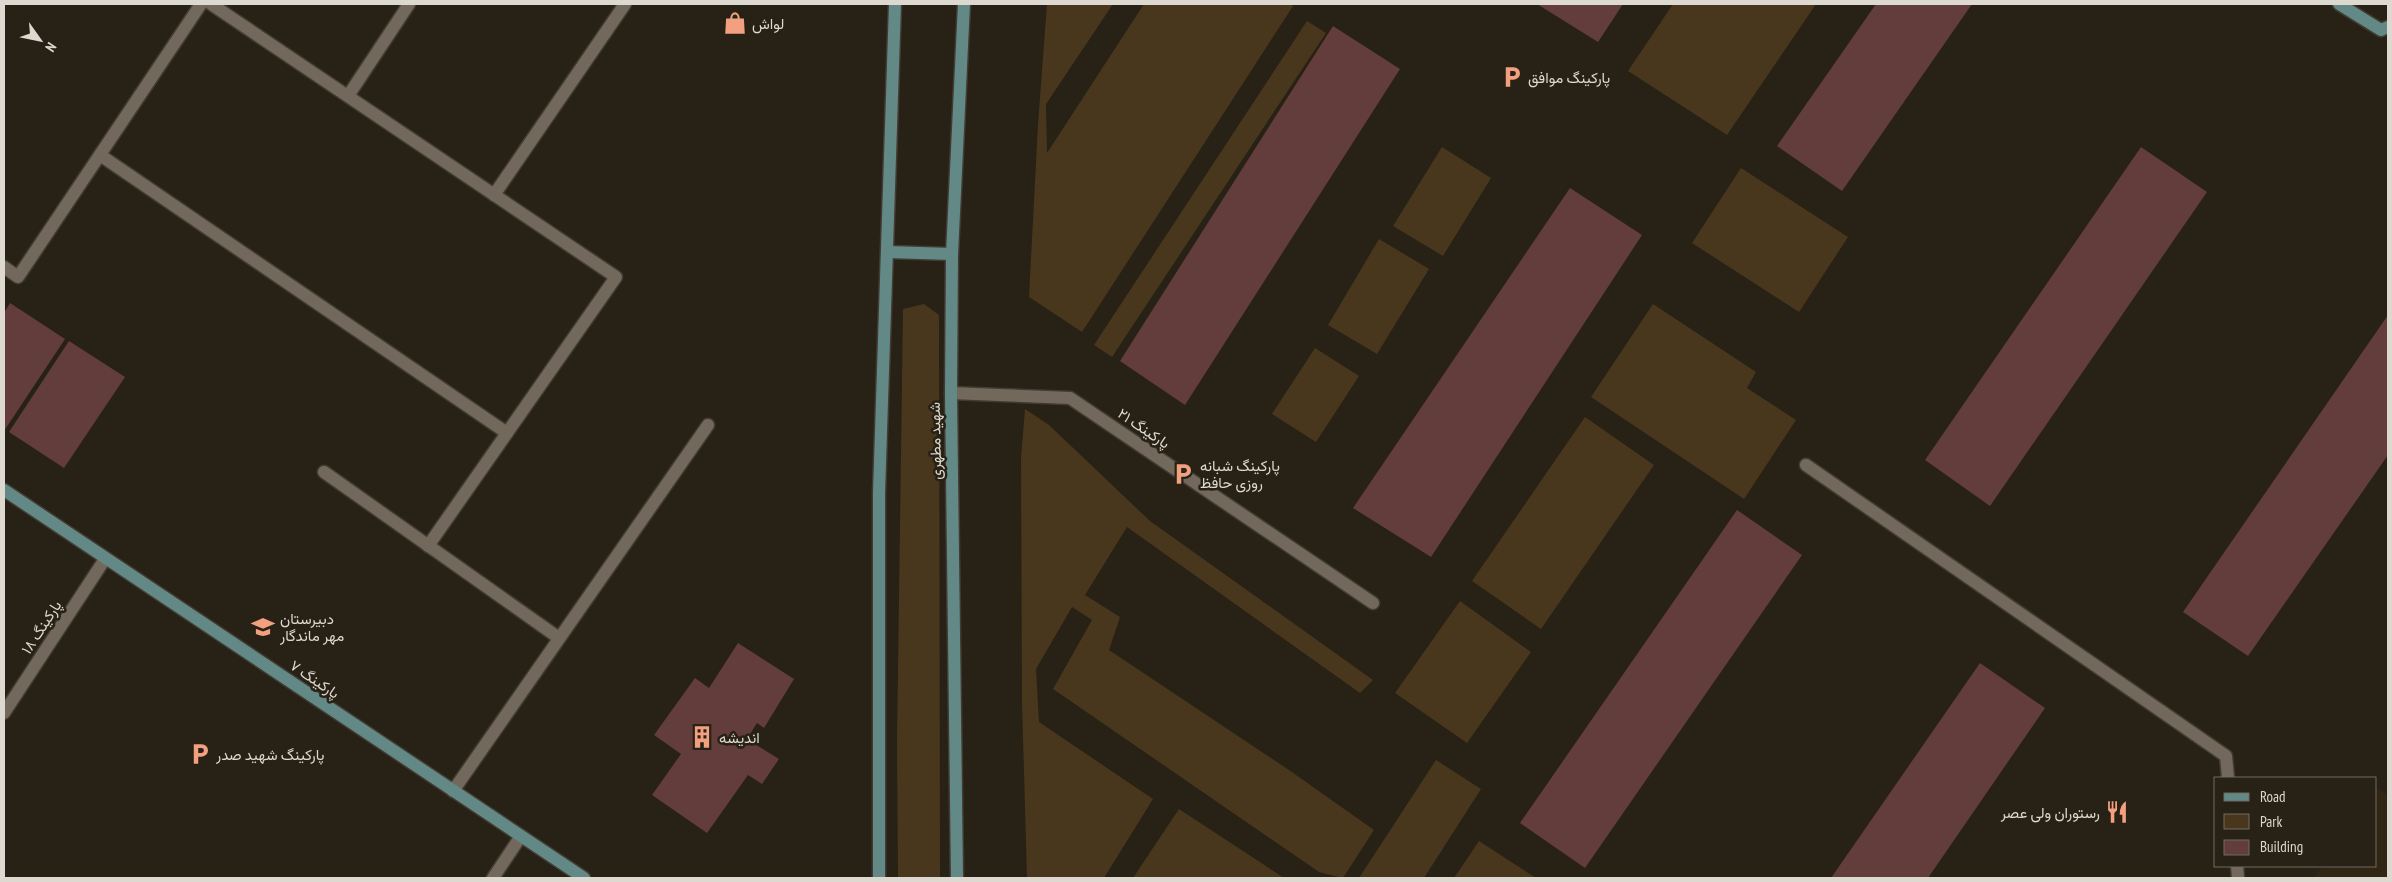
<svg xmlns="http://www.w3.org/2000/svg" width="2392" height="882" font-family="'PT Sans Narrow',Vazirmatn,sans-serif">
<style>
.built{fill:#312514}
.green{fill:#48371c}
.building{fill:#633d3b}
.lines{fill:none;stroke-linecap:round;stroke-linejoin:round}
.lane-casing{stroke:#423b33;stroke-width:15}
.street-casing{stroke:#423b33;stroke-width:15}
.secondary-casing{stroke:#423b33;stroke-width:15}
.lane{stroke:#72695c;stroke-width:12}
.street{stroke:#72695c;stroke-width:12}
.secondary{stroke:#638986;stroke-width:12}
.labels{text-anchor:middle;dominant-baseline:central;stroke-width:5;stroke-linejoin:round;paint-order:stroke}
.poi-label{font-size:15px;fill:#ddd8d0;stroke:#282115;text-anchor:start}
.street-label{font-size:15px;fill:#ddd8d0;stroke:#282115}
</style>
<rect width="100%" height="100%" fill="#282115"/>
<!-- built -->
<polygon class="built" points="2376,787 2388,796 2388,878 2314,878 2322,866 2376,866"/>
<!-- green -->
<g class="green">
<polygon points="1047,4 1113,4 1046,104 1047,153 1144,4 1290,4 1293,6 1082,332 1029,297 1038,124"/>
<polygon points="1673,4 1816,4 1727,135 1628,71"/>
<polygon points="1307,21 1326,33 1112,357 1094,345"/>
<polygon points="1442,147 1491,178 1443,256 1393,226"/>
<polygon points="1741,168 1848,237 1799,312 1692,243"/>
<polygon points="1379,239 1429,269 1377,354 1328,325"/>
<polygon points="924,304 939,315 940,878 898,878 897,741 903,309"/>
<polygon points="1653,304 1756,372 1747,388 1796,420 1744,499 1591,397"/>
<polygon points="1315,348 1359,376 1316,442 1272,414"/>
<polygon points="1025,409 1049,425 1150,521 1373,680 1360,693 1127,527 1085,595 1120,617 1109,650 1289,770 1374,830 1343,878 1319,872 1053,689 1092,620 1072,607 1036,669 1039,722 1153,799 1104,878 1027,878 1022,702 1021,458"/>
<polygon points="1585,417 1654,465 1541,629 1472,581"/>
<polygon points="1460,601 1531,652 1467,743 1395,693"/>
<polygon points="1436,760 1481,789 1424,878 1359,878"/>
<polygon points="1179,809 1284,878 1133,878"/>
<polygon points="1479,841 1536,878 1454,878"/>
</g>
<!-- building -->
<g class="building">
<polygon points="1537,4 1623,4 1598,42"/>
<polygon points="1876,4 1972,4 1842,191 1777,146"/>
<polygon points="1333,26 1400,69 1185,405 1120,361"/>
<polygon points="2141,147 2207,192 1990,506 1925,460"/>
<polygon points="1570,188 1642,235 1431,557 1353,508"/>
<polygon points="10,303 65,339 4,431 4,313"/>
<polygon points="2388,315 2388,455 2248,656 2183,612"/>
<polygon points="69,341 125,377 64,468 9,432"/>
<polygon points="1737,510 1802,555 1585,868 1520,823"/>
<polygon points="738,643 794,679 764,728 757,723 747,739 779,759 762,784 748,775 707,833 652,795 681,754 654,735 695,678 709,688"/>
<polygon points="1980,663 2045,708 1928,878 1831,878"/>
</g>
<g class="lines">
<defs>
<g id="lane">
<polyline points="211,4 616,277 428,546"/>
<polyline points="348,96 409,4"/>
<polyline points="100,155 507,433"/>
<polyline points="494,195 625,4"/>
<polyline points="4,267 18,277 201,4"/>
<polyline points="324,472 559,638"/>
<polyline points="453,791 708,425"/>
<polyline points="493,878 521,836"/>
</g>
<g id="street">
<polyline points="951,393 1070,398 1373,603"/>
<polyline points="1806,465 2226,756 2228,778"/>
<polyline points="4,713 105,559"/>
<polyline points="2237,866 2238,878"/>
</g>
<g id="secondary">
<polyline points="2339,4 2381,30 2388,27"/>
<polyline points="888,252 952,254"/>
<polyline points="4,490 584,878"/>
<polyline points="879,878 879,493 895,4"/>
<polyline points="957,878 951,393 952,254 964,4"/>
</g>
</defs>
<!-- lane casing -->
<use href="#lane" class="lane-casing"/>
<!-- street casing -->
<use href="#street" class="street-casing"/>
<!-- secondary casing -->
<use href="#secondary" class="secondary-casing"/>
<!-- lane -->
<use href="#lane" class="lane"/>
<!-- street -->
<use href="#street" class="street"/>
<!-- secondary -->
<use href="#secondary" class="secondary"/>
</g>
<!-- icons -->
<defs>
<symbol id="shop-bare" viewBox="-9 -9 18 18"><path d="M-5-2.5h2.3a2.7 3.5 0 0 1 5.4 0H5L5.5 6h-11ZM-1.5-2.5h3a1.5 2.3 0 0 0-3 0Z" fill="#f2a07f" stroke="#282115" stroke-width="2.5" paint-order="stroke"/></symbol>
<symbol id="parking-bare" viewBox="-9 -9 18 18"><path d="M-3.5-5.5H1a3.5 3.5 0 0 1 0 7H-1V5.5H-3.5ZM-1-3.4V-.6H.8a1.4 1.4 0 0 0 0-2.8Z" fill="#f2a07f" stroke="#282115" stroke-width="2.5" paint-order="stroke"/></symbol>
<symbol id="school-bare" viewBox="-9 -9 18 18"><path d="M0-5L7-2L0 1L-7-2ZM-4 1L0 2.5L4 1V4Q0 6-4 4Z" fill="#f2a07f" stroke="#282115" stroke-width="2.5" paint-order="stroke"/></symbol>
<symbol id="building-bare" viewBox="-9 -9 18 18"><path d="M-4-6H4V6H1V3H-1V6H-4ZM-2.5-4.3h1.7v1.8h-1.7ZM.8-4.3h1.7v1.8H.8ZM-2.5-1h1.7V.8h-1.7ZM.8-1h1.7V.8H.8Z" fill="#f2a07f" stroke="#282115" stroke-width="2.5" paint-order="stroke"/></symbol>
<symbol id="restaurant-bare" viewBox="-9 -9 18 18"><path d="M-5-6h1v4h1v-4h1v4h1v-4h1v5L-1.5 .5V6h-2V.5L-5-1ZM5-6V6H3V1.5H1.5Q1.5-4 5-6Z" fill="#f2a07f" stroke="#282115" stroke-width="2.5" paint-order="stroke"/></symbol>
</defs>
<g fill-rule="evenodd">
<use href="#shop-bare" x="719" y="7" width="32" height="32"/>
<use href="#parking-bare" x="1496" y="61" width="32" height="32"/>
<use href="#parking-bare" x="1167" y="458" width="32" height="32"/>
<use href="#school-bare" x="247" y="611" width="32" height="32"/>
<use href="#building-bare" x="686" y="721" width="32" height="32"/>
<use href="#parking-bare" x="184" y="738" width="32" height="32"/>
<use href="#restaurant-bare" x="2101" y="796" width="32" height="32"/>
</g>
<g class="labels">
<!-- poi labels -->
<g class="poi-label">
<text x="752" y="23">لواش</text>
<text x="1528" y="77">پارکینگ موافق</text>
<text x="1200" y="465">پارکینگ شبانه<tspan x="1200" dy="17">روزی حافظ</tspan></text>
<text x="280" y="618">دبیرستان<tspan x="280" dy="17">مهر ماندگار</tspan></text>
<text x="719" y="737">اندیشه</text>
<text x="216" y="754">پارکینگ شهید صدر</text>
<text x="2100" y="812" text-anchor="end">رستوران ولی عصر</text>
</g>
<!-- street labels -->
<g class="street-label">
<text transform="translate(1144 428) rotate(34)">پارکینگ ۲۱</text>
<text transform="translate(935 441) rotate(-91)">شهید مطهری</text>
<text transform="translate(41 627) rotate(-57)">پارکینگ ۱۸</text>
<text transform="translate(315 679) rotate(34)">پارکینگ ۷</text>
</g>
</g>
<!-- border -->
<rect width="2392" height="882" fill="none" stroke="#ddd8d0" stroke-width="10"/>
<!-- legend -->
<rect x="2214" y="777" width="162" height="90" fill="#282115" stroke="#706a60"/>
<rect x="2224" y="793" width="25" height="8" fill="#638986" stroke="#706a60"/>
<text x="2260" y="802" font-size="15" fill="#ddd8d0">Road</text>
<rect x="2224" y="814" width="25" height="15" fill="#48371c" stroke="#706a60"/>
<text x="2260" y="827" font-size="15" fill="#ddd8d0">Park</text>
<rect x="2224" y="840" width="25" height="15" fill="#633d3b" stroke="#706a60"/>
<text x="2260" y="852" font-size="15" fill="#ddd8d0">Building</text>
<!-- north arrow -->
<g transform="translate(40 40) rotate(123)" stroke="#282115" stroke-width="4" paint-order="stroke">
<path d="M0-4L9 19L0 12L-9 19Z" fill="#ddd8d0"/>
<text y="-8" font-size="14" font-weight="bold" text-anchor="middle" fill="#ddd8d0">N</text>
</g>
</svg>
